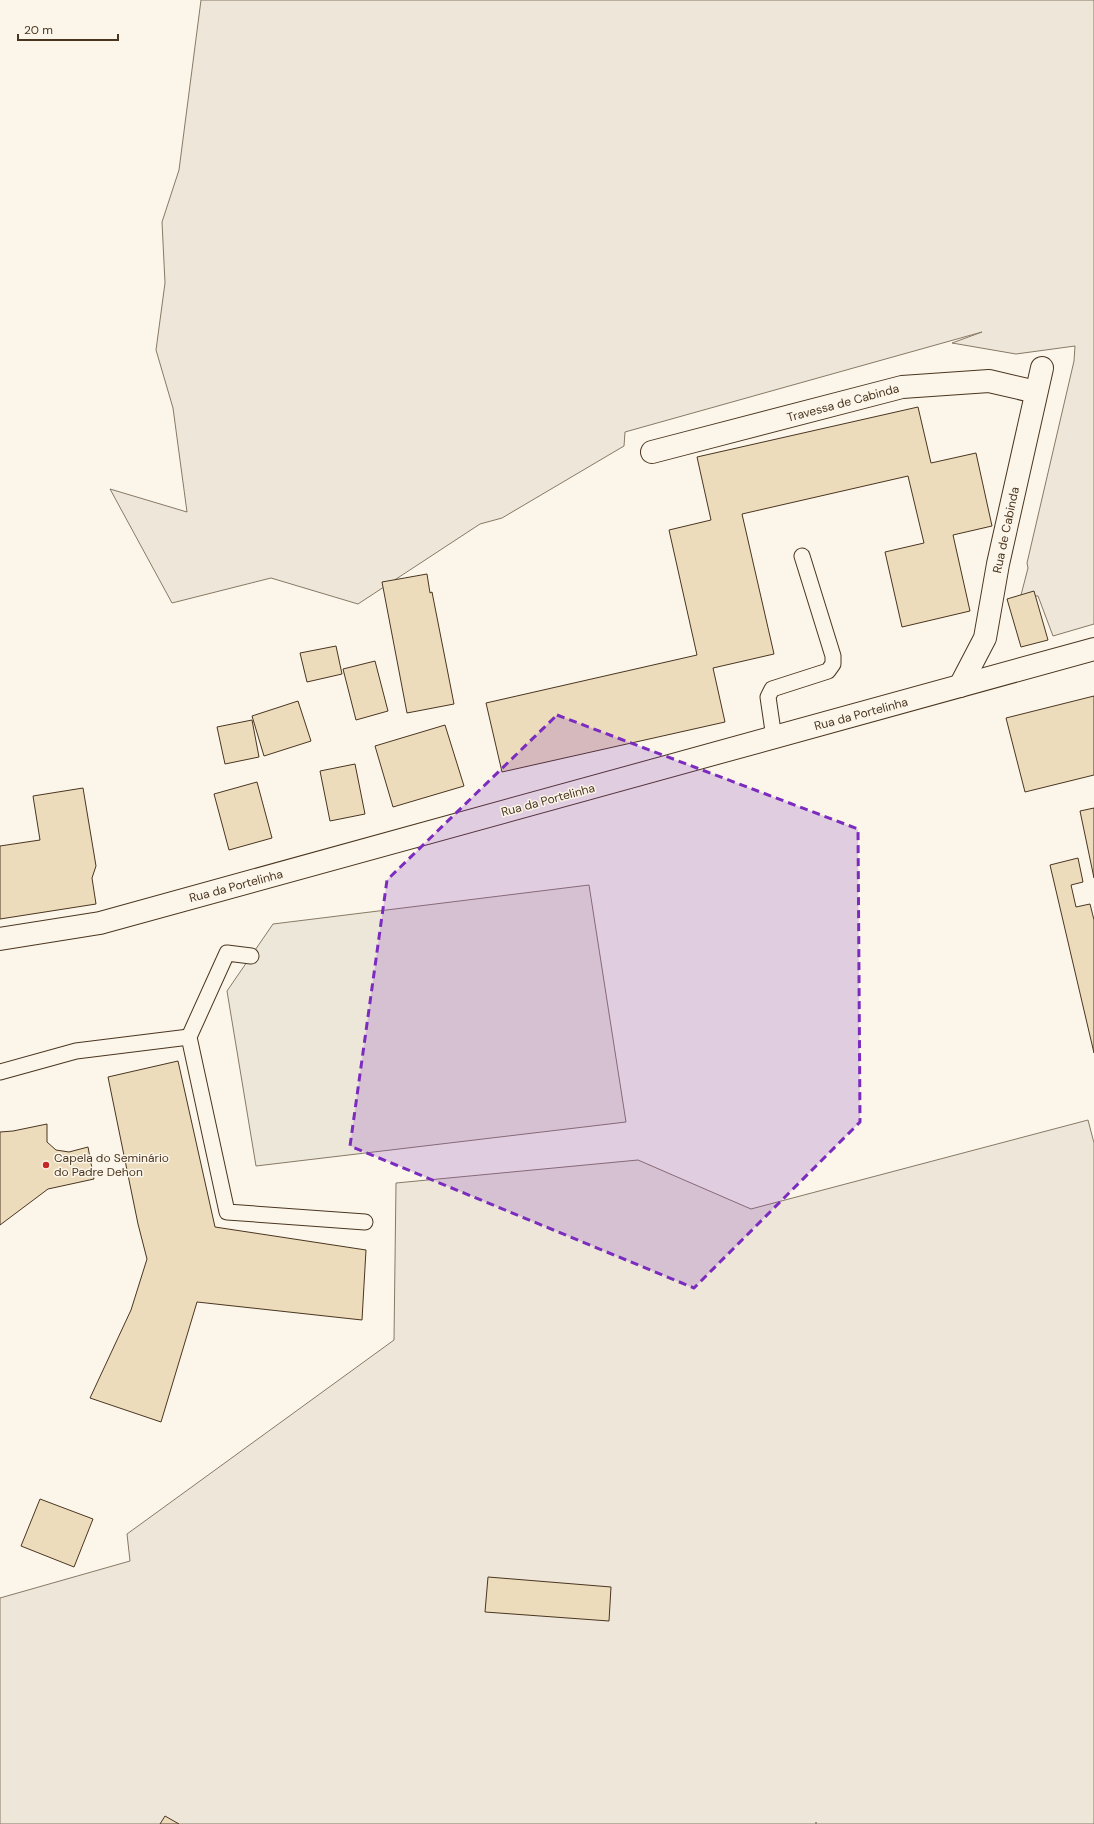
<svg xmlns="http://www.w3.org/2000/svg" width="1094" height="1824" font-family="'DM Sans',sans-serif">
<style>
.green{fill:#ede6d9;stroke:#887966}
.parking{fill:#ede7d9;stroke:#887966}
.building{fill:#ecdcbc;stroke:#4a3520}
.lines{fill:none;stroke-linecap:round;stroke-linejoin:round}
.lane-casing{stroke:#4a3520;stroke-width:17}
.street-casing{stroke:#4a3520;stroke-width:24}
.secondary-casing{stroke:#4a3520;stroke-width:24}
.lane{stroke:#fbf6e9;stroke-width:15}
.street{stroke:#fbf6e9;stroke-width:22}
.secondary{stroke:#fbf6e9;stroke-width:22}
.marked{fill:#7b2cbf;fill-opacity:0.2;stroke:#7b2cbf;stroke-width:3;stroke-dasharray:8 5;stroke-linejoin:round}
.poi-dot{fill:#c62828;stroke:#fbf6e9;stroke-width:1.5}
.labels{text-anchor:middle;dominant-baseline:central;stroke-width:3;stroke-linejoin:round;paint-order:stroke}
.street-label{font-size:12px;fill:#4a3520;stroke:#fbf6e9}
.poi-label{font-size:12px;fill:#4a3520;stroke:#fbf6e9;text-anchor:start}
</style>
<rect width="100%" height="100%" fill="#fbf6e9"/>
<!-- green -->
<g class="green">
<polygon points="201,0 1094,0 1094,624 1053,636 1038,596 1021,595 1028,568 1027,563 1074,361 1075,346 1016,354 952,343 982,332 625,432 624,446 502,518 480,524 358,604 271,578 172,603 110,489 187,512 173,408 156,350 165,283 162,222 179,170"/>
<polygon points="1088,1120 1094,1143 1094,1824 816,1824 816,1822 816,1824 0,1824 0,1598 130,1561 127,1534 394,1340 396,1183 638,1160 751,1209"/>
</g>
<!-- parking -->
<polygon class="parking" points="589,885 626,1122 256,1166 227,991 273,924"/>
<!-- building -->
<g class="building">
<polygon points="918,407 931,463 976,453 992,526 953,535 970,611 902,627 885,552 924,543 908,476 742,514 774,654 713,668 725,722 502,772 486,703 697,655 669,530 711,520 697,457"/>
<polygon points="427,574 430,593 432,592 454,704 407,713 382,582"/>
<polygon points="1034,591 1048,640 1021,647 1007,599"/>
<polygon points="336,646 342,674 307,682 300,653"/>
<polygon points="375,661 388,711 356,720 343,669"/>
<polygon points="1094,696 1094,775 1025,792 1006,718"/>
<polygon points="298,701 311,741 264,756 252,716"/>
<polygon points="252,720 259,757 225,764 217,727"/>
<polygon points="445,725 464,786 393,807 375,746"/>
<polygon points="355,764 365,814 330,821 320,771"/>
<polygon points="257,782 272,838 229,850 214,794"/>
<polygon points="83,788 96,866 92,878 96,904 0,919 0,846 40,840 33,796"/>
<polygon points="1094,808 1094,878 1080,811"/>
<polygon points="1078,858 1083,882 1071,885 1076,907 1090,904 1094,920 1094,1053 1050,865"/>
<polygon points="178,1061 215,1227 366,1250 362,1320 197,1302 161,1422 90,1398 131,1310 147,1259 138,1224 108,1077"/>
<polygon points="47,1124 47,1142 56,1150 69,1152 88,1147 94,1179 48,1189 0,1225 0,1132 13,1131"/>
<polygon points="40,1499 93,1519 74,1567 21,1546"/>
<polygon points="488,1577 611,1587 609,1621 485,1612"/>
<polygon points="165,1816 179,1824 160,1824"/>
</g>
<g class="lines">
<defs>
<g id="lane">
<polyline points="774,738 768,697 772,689 828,671 833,664 833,656 802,556"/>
<polyline points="251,956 227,953 189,1037 227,1212 365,1222"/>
<polyline points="0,1072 76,1051 189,1037"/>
</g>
<g id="street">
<polyline points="652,452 902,387 989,381 1036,392"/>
<polyline points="960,686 985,638 998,564 1042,368"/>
</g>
<polyline id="secondary" points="0,939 100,923 1094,649"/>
</defs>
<!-- lane casing -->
<use href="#lane" class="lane-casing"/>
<!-- street casing -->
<use href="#street" class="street-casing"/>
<!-- secondary casing -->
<use href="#secondary" class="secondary-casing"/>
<!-- lane -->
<use href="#lane" class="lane"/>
<!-- street -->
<use href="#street" class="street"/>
<!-- secondary -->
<use href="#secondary" class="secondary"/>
</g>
<!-- marked area -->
<path class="marked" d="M557,715L858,829L860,1122L694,1288L350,1146L387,880Z"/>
<!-- markers -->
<circle class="poi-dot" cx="46" cy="1165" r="4"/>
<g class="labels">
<!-- street labels -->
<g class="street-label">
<text transform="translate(843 403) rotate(-15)">Travessa de Cabinda</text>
<text transform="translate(1006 530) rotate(-78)">Rua de Cabinda</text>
<text transform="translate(861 714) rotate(-15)">Rua da Portelinha</text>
<text transform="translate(548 800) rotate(-15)">Rua da Portelinha</text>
<text transform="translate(236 886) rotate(-15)">Rua da Portelinha</text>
</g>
<!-- poi labels -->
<g class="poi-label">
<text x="54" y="1158">Capela do Seminário<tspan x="54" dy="14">do Padre Dehon</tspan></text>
</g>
</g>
<!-- scale -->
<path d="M18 34v6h100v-6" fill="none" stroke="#4a3520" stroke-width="2"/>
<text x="24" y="34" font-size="12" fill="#4a3520" stroke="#fbf6e9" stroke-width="3" paint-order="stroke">20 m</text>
</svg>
